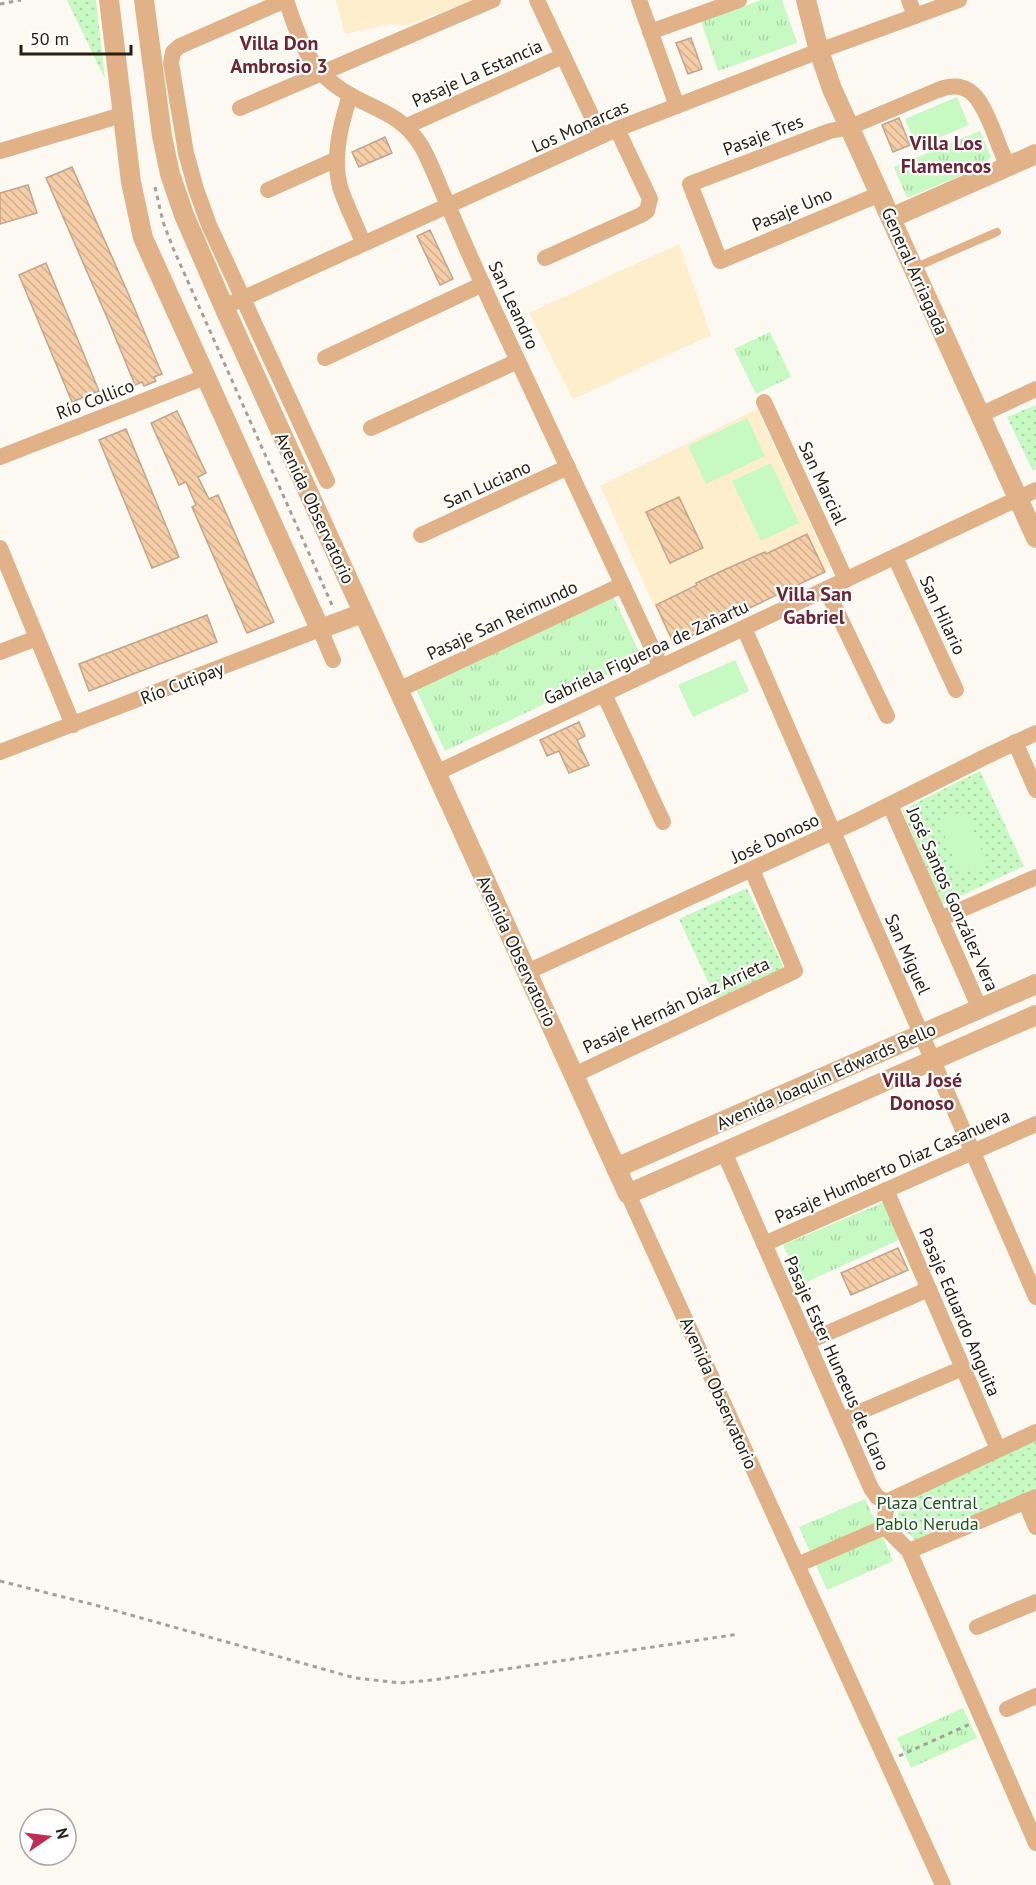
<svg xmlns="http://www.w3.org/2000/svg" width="1036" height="1885" font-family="'PT Sans',sans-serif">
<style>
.built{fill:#feeecc}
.grass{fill:url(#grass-tufts)}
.park{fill:url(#park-dots)}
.garden{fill:#c7f9c3}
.building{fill:url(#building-back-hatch);stroke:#c2a58b;stroke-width:1.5}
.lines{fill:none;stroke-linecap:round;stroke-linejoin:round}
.path{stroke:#a5a198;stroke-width:3;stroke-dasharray:4.5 4.5;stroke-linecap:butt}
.service{stroke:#e1b188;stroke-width:8}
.minor{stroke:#e1b188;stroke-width:16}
.tertiary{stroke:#e1b188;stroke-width:20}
.labels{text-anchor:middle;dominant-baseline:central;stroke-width:4.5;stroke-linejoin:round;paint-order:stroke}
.street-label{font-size:18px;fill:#262013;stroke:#fff}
.park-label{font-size:18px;fill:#185717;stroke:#fff}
.neighbourhood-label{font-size:20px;font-weight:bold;fill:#6b2534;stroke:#fff}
</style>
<defs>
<pattern id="grass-tufts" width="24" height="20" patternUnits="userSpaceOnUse" patternTransform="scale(1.5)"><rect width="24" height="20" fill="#c7f9c3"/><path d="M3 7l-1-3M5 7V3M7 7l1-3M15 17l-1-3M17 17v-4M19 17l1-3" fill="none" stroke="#abd5a7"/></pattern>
<pattern id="park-dots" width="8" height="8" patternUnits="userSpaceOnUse" patternTransform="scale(1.5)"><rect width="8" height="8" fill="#c7f9c3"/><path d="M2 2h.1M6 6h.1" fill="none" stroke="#abd5a7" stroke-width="1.8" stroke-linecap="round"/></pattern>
<pattern id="building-back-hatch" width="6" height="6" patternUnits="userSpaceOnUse" patternTransform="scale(1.5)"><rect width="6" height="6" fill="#f5cda7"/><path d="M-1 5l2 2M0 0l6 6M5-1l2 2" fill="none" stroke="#d2b08f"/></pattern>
</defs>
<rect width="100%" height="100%" fill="#fcf9f2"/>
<!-- built -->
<g class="built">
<polygon points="336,0 475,0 404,26 392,24 345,34"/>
<polygon points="679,244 711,335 573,399 529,313"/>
<polygon points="757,409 830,568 672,645 600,486"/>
</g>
<!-- grass -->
<g class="grass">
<polygon points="761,0 782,0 797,43 718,71 701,21"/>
<polygon points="980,131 991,157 984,166 907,198 894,167"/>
<polygon points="770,332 791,377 756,394 734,349"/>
<polygon points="613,596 642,658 445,751 416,689"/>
<polygon points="884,1202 899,1240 802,1284 783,1245"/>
<polygon points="865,1499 877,1525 811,1554 799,1527"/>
<polygon points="882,1535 893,1561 827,1590 815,1563"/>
<polygon points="963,1708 977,1738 911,1768 897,1738"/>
</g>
<!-- park -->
<g class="park">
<polygon points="67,0 96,0 105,79"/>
<polygon points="1036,405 1036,469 1033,471 1007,417"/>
<polygon points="980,771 1024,866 942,905 902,810"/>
<polygon points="747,888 785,970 717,1001 679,919"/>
<polygon points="1036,1441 1036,1491 918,1543 898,1522 898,1498"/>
</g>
<!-- garden -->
<g class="garden">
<polygon points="957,97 969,125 917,147 905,119"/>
<polygon points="747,418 765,456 706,484 688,446"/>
<polygon points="771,463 799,523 761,541 732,481"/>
<polygon points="735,660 749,691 693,717 678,685"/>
<polygon points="965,810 987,863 960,874 939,821"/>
</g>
<!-- building -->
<g class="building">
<polygon points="691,38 702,69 688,74 676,43"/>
<polygon points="899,118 910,145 893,152 882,125"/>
<polygon points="385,137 392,153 359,167 352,152"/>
<polygon points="72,167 128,293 162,374 154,377 156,381 144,386 142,382 135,385 109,322 46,178"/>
<polygon points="28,185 37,213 0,224 0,193"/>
<polygon points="430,230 453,279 440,285 417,236"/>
<polygon points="46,263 99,391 72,402 19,275"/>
<polygon points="177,411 206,473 198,477 209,499 218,495 274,622 247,633 192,507 196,505 186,482 179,485 151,423"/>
<polygon points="126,429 179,557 152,568 99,440"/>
<polygon points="679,497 703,548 670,563 646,512"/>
<polygon points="807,534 825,572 674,644 656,605 697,585 696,583 726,569 765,552 766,554"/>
<polygon points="207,615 217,642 89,691 79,664"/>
<polygon points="579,722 585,736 577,740 589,765 569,773 559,751 547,756 540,740"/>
<polygon points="898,1248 908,1270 851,1295 841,1273"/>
</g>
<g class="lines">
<!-- path -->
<g class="path">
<polyline points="0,4 21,0"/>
<polyline points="155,187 163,222 173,248 332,605"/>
<polyline points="0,1581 95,1605 355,1678 400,1683 433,1680 739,1634"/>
<polyline points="899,1756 970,1724"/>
</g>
<!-- service -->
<polyline class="service" points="914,268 997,232"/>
<!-- minor -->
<g class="minor">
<path d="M286,0C297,32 306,64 335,85C367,110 398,108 422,147C432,165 439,186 448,205C461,237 476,269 490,301C547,423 604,545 661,667"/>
<polyline points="286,0 180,46 173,52 171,63 186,153 196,189 209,225 327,481"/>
<polyline points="537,0 601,136"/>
<polyline points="639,0 677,106"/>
<polyline points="909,0 915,16"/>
<polyline points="650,32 739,0"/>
<path d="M350,95C341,124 332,156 340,187C346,206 356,224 363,243"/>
<polyline points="240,108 493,0"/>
<polyline points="407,126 563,56"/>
<polyline points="0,151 122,115"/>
<polyline points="268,190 337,159"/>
<path d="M880,194L720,261L690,184L830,131L850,127L938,90C971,77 981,102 992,127C997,140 1002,154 1008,167"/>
<polyline points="545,258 641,215 647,211 650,199 617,129"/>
<polyline points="224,307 617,129 819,51 959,0"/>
<polyline points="325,358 483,284"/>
<polyline points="764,402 846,580"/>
<polyline points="980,415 1036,389"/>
<polyline points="371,428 518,361"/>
<polyline points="0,457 205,377"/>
<polyline points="421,535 568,467"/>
<polyline points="0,548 73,725"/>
<polyline points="895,557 956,690"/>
<polyline points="826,589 887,716"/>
<polyline points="744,628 1036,1297"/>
<polyline points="0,652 37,638"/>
<polyline points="398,690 622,585"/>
<polyline points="604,694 663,822"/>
<polyline points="1015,742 1036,790"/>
<polyline points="0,752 320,629 333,660"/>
<polyline points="436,773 1036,490"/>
<polyline points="890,805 980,1009"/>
<polyline points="940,919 1036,877"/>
<polyline points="527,972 857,821 991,754 1036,733"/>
<polyline points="574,1075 795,971 752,870"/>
<polyline points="724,1152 871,1488 877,1497 886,1502"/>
<polyline points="886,1190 998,1449"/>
<polyline points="628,1194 943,1885"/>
<polyline points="764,1244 1036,1124"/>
<polyline points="807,1342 929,1289"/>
<polyline points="841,1420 963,1368"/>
<polyline points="1025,1501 1036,1527"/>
<polyline points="886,1502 885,1527 909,1551 1036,1843"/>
<polyline points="886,1502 1036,1432"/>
<polyline points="909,1551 1036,1497"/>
<polyline points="797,1565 885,1527"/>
<polyline points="977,1627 1036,1602"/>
<polyline points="1007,1709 1036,1696"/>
</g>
<!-- tertiary -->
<g class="tertiary">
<polyline points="109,0 131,182 143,238 320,629 363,613"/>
<polyline points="144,0 162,136 170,174 184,215 224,307 628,1194 1036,1015"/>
<polyline points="806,0 819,51 832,89 1036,538"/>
<polyline points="891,218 1036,154"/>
<polyline points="616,1168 1036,984"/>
</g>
</g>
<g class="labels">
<!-- street labels -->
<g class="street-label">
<text transform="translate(477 73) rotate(-24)">Pasaje La Estancia</text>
<text transform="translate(580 126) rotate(-24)">Los Monarcas</text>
<text transform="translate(763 135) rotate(-21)">Pasaje Tres</text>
<text transform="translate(792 209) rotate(-23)">Pasaje Uno</text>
<text transform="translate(915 271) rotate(66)">General Arriagada</text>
<text transform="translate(514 305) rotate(65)">San Leandro</text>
<text transform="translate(95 399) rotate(-21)">Río Collico</text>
<text transform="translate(823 483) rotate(65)">San Marcial</text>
<text transform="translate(487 484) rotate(-24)">San Luciano</text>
<text transform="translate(315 508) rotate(65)">Avenida Observatorio</text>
<text transform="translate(943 615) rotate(65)">San Hilario</text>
<text transform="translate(502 620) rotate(-25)">Pasaje San Reimundo</text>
<text transform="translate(646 652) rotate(-25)">Gabriela Figueroa de Zañartu</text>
<text transform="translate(182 683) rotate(-21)">Río Cutipay</text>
<text transform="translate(775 838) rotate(-25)">José Donoso</text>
<text transform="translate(953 899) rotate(66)">José Santos González Vera</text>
<text transform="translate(517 951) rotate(65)">Avenida Observatorio</text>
<text transform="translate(908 954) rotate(66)">San Miguel</text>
<text transform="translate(676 1005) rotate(-25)">Pasaje Hernán Díaz Arrieta</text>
<text transform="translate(826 1076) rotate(-24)">Avenida Joaquín Edwards Bello</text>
<text transform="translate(892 1166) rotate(-24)">Pasaje Humberto Díaz Casanueva</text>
<text transform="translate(960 1312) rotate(67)">Pasaje Eduardo Anguita</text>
<text transform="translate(837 1363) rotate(66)">Pasaje Ester Huneeus de Claro</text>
<text transform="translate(719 1393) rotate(66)">Avenida Observatorio</text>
</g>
<!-- park labels -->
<g class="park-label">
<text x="927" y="1502">Plaza Central<tspan x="927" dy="21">Pablo Neruda</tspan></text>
</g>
<!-- neighbourhood labels -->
<g class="neighbourhood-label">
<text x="279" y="43">Villa Don<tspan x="279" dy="23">Ambrosio 3</tspan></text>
<text x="946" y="143">Villa Los<tspan x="946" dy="23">Flamencos</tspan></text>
<text x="814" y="594">Villa San<tspan x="814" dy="23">Gabriel</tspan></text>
<text x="922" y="1080">Villa José<tspan x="922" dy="23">Donoso</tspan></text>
</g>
</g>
<!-- north arrow -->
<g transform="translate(48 1837) rotate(76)"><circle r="28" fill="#ffffff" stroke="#a8a6a1" stroke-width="1.5"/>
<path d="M0-4.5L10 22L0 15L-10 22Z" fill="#bc2c54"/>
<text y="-9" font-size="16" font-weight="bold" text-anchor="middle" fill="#262013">N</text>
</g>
<!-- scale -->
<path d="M21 45v9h110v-9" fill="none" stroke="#262013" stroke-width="3"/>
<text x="30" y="45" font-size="18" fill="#262013" stroke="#ffffff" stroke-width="4.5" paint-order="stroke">50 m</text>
</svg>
